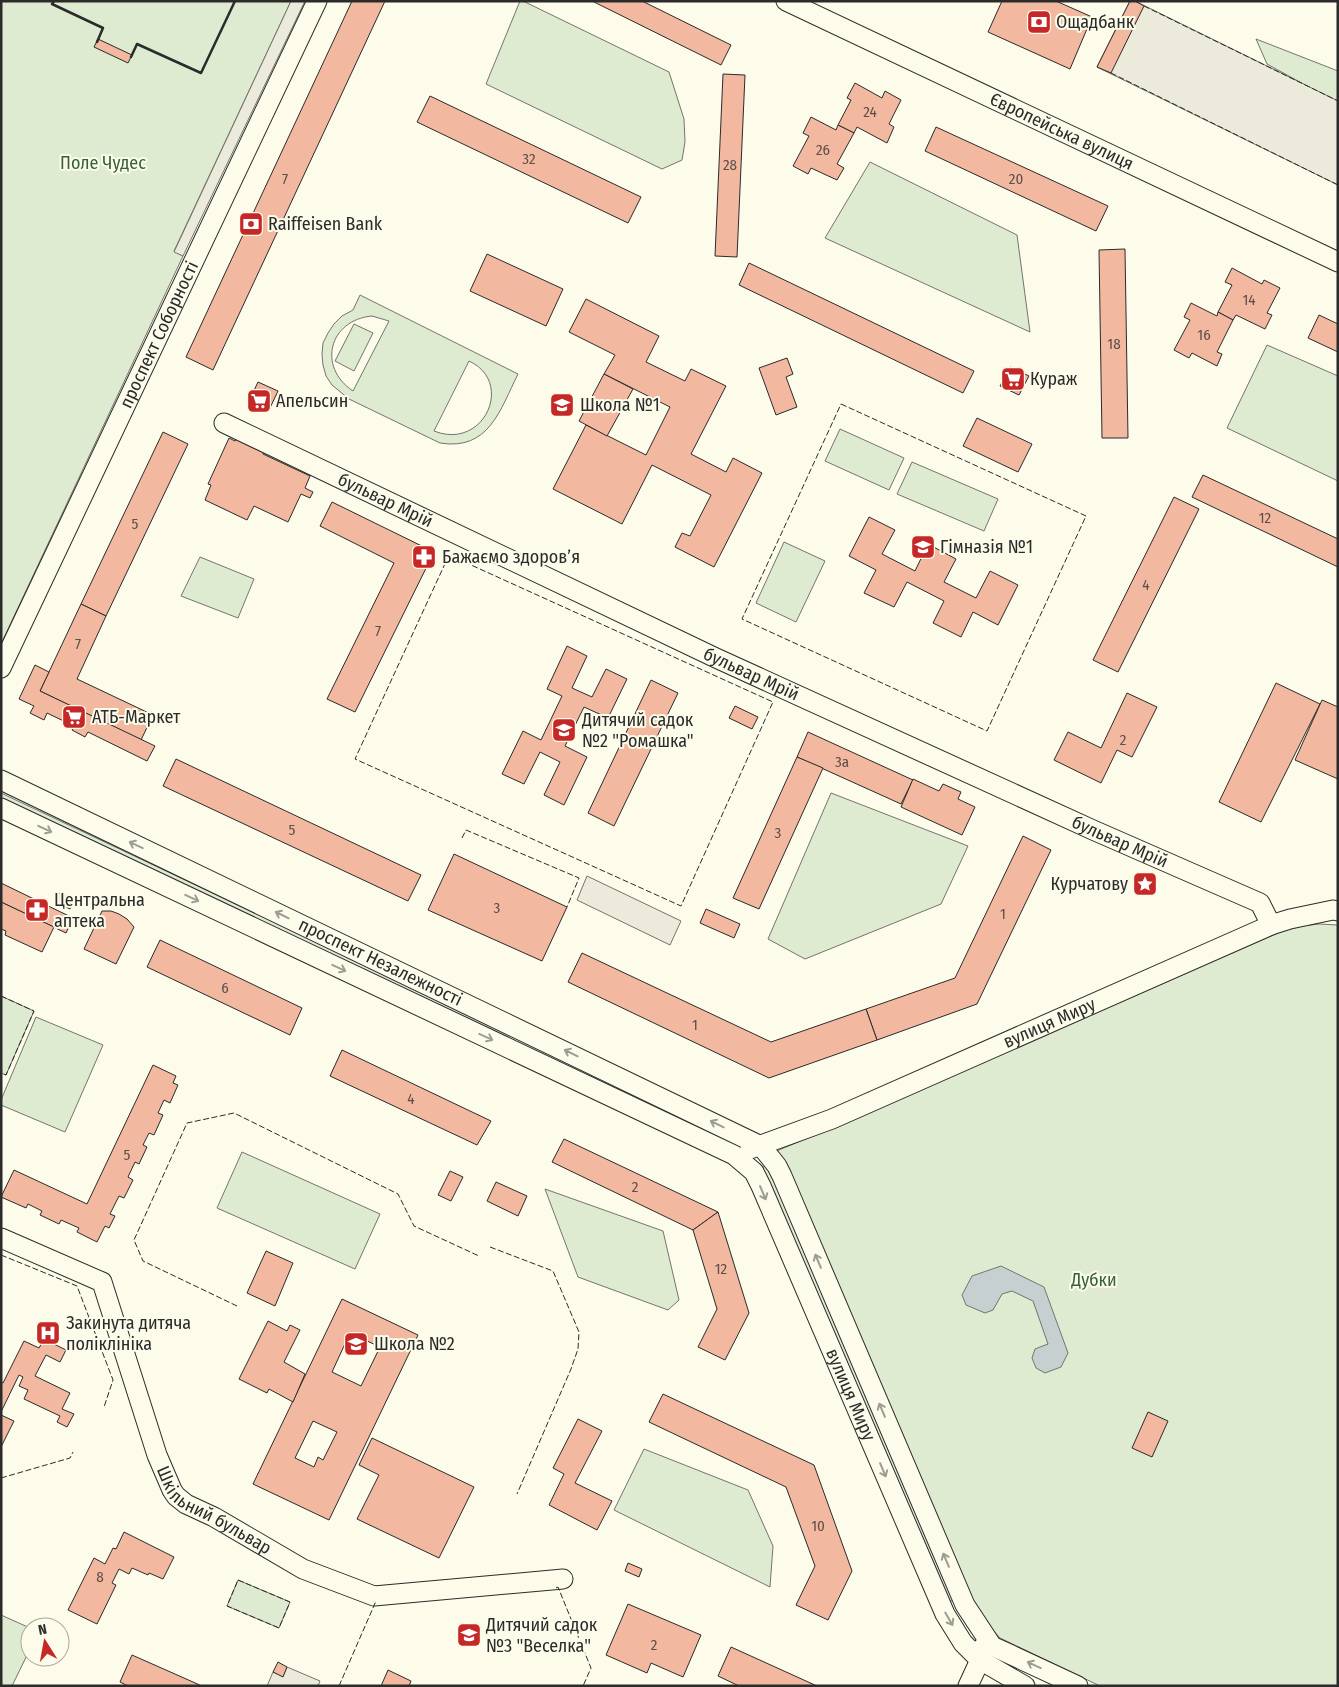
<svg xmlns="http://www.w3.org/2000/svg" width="1339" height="1687" font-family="'Fira Sans Condensed',sans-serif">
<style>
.green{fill:#deebd1;stroke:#74746e;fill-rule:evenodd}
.parking{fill:#eceadb;stroke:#74746e}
.water{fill:#c7d0d0;stroke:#74746e}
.building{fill:#f2b8a0;stroke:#2b2b2b;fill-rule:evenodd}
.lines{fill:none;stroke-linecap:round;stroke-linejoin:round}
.minor-casing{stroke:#2b2b2b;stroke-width:21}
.minor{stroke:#fdfbea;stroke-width:19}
.fence{stroke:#2b2b2b;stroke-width:1;stroke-dasharray:6 2.5;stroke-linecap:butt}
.wall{stroke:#2b2b2b;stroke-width:2.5}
.oneway{stroke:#9e9d94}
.labels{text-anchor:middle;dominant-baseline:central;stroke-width:4;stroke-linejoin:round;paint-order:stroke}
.number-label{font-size:15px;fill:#5d4e48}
.poi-label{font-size:18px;fill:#2b2b2b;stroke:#fdfbea;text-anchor:start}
.street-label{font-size:18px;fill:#2b2b2b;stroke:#fdfbea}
.park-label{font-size:18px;fill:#34623c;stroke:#fdfbea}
</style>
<rect width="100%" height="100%" fill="#fdfbea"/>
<!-- green -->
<g class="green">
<polygon points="1,1 291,1 174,251 183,256 1,644"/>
<polygon points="520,1 523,1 669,72 684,119 685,142 682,160 662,169 486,84"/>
<polygon points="1256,39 1338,71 1338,103 1267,64"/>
<polygon points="870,162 1017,235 1030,332 825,238"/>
<path d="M360,295L518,374C500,410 489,451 440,443L349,399L332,385L326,376L323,365L322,354L323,343L328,333L334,324L342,316L353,310ZM372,316L389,321L353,391C317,367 329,320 372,316ZM469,361C515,382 484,451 434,431Z"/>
<polygon points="354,324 373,333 354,371 335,361"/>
<polygon points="1267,345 1338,376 1338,481 1227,428"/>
<polygon points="840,429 904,458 889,490 825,461"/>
<polygon points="912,462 998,499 984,531 897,494"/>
<polygon points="784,542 825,561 796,622 756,603"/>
<polygon points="200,557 254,579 238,618 181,596"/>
<polygon points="1,793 712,1129 709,1136 1,801"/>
<polygon points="831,793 968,846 941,904 805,959 768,939"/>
<polygon points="1319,924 1338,925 1338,1686 1100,1686 1000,1638 980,1616 774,1152 847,1122 1283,931 1302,926"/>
<polygon points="1,996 34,1011 6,1075 1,1073"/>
<polygon points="36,1017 103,1045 65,1132 1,1105 1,1100"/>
<polygon points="242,1152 380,1214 355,1269 217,1208"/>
<polygon points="768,1165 956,1599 949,1602 761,1168"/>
<polygon points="545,1189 663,1231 679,1300 668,1310 578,1277"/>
<polygon points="644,1449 748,1490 773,1546 770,1587 614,1510"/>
<polygon points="238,1580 290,1602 279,1628 227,1606"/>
<polygon points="1,1615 30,1628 30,1649 12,1686 1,1686"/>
</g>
<!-- parking -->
<g class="parking">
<polygon points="291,1 305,1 183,256 174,252"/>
<polygon points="1130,1 1135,1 1338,101 1338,185 1097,67"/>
<polygon points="587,876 681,921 670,945 577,900"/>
<polygon points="287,1667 320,1681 318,1686 267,1686 273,1672 283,1676"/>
</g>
<!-- water -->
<polygon class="water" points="1001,1266 1044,1287 1068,1353 1061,1367 1045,1373 1036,1368 1032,1358 1035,1349 1048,1344 1033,1301 1012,1291 1002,1294 993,1310 985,1313 966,1305 962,1295 972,1276"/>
<!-- building -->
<g class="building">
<polygon points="352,1 385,1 213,370 186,357"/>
<polygon points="592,1 642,1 731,45 721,65"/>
<polygon points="1002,1 1056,1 1092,17 1070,69 988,32"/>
<polygon points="1130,1 1135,1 1144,6 1111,73 1097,67"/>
<polygon points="98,39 132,55 128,63 94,47"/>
<polygon points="723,74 745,75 737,257 715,256"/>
<polygon points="855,83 882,98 885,91 901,100 889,124 894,127 887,143 857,127 854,133 838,125 851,100 847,98"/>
<polygon points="430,96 641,197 628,223 417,122"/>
<polygon points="811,117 836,130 838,125 854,133 837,164 844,168 837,180 811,168 808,174 793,166 809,136 803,133"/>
<polygon points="936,127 1108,206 1096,231 925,151"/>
<polygon points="1125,249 1128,438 1102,438 1099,250"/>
<polygon points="487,254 563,289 546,326 470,291"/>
<polygon points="749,263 974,371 963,393 739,285"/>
<polygon points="1232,268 1262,284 1264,280 1280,288 1267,313 1272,315 1265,329 1236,315 1233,320 1218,312 1232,285 1225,282"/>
<polygon points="586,299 659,336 646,362 685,381 691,369 726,386 691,454 726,472 733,458 762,473 714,567 675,547 682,533 690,536 711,495 652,465 622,524 553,489 586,425 646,455 670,407 604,374 615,355 569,332"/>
<polygon points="1191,303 1217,316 1218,312 1233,320 1217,352 1222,354 1217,366 1192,353 1189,358 1174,350 1190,320 1184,317"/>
<polygon points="1319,315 1338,324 1338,352 1308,338"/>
<polygon points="787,358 793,374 786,377 797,407 776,415 759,368"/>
<polygon points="1010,367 1029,376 1019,395 1000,386"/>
<polygon points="604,374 633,389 607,436 579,421"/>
<polygon points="258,382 278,391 269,410 249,401"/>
<polygon points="977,418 1032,444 1018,472 963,446"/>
<polygon points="163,432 188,444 106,616 81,604"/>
<polygon points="238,436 265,448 263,454 310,476 305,488 313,492 310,498 301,494 288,522 254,506 247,520 205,500 211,485 208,484 229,438 235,441"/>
<polygon points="1203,475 1338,539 1338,567 1192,497"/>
<polygon points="1174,497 1199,509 1118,672 1093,660"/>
<polygon points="332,502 434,552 355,712 327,699 394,563 320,526"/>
<polygon points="869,517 895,530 882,554 915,571 928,544 956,559 944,582 976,598 990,571 1018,585 998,625 973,612 961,637 933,623 944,601 907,582 894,607 864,593 876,570 849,556"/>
<polygon points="81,604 106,616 77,679 153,715 141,740 40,691"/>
<polygon points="567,646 587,656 572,688 592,697 606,669 627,679 608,718 584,707 565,746 587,757 564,805 544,795 560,762 540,752 524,784 502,774 523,731 541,740 562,696 547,689"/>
<polygon points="35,665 49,672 40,691 155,746 147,761 88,732 85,737 72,730 74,726 47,713 44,720 30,713 34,706 19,699"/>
<polygon points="651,680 678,693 614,826 588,813"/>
<polygon points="1276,683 1320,704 1261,822 1219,802"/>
<polygon points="1127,693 1157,707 1132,757 1117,750 1101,783 1054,760 1068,732 1101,748"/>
<polygon points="1322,700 1338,707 1338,779 1295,760"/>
<polygon points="735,706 758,717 752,729 729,718"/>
<polygon points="808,732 913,780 901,804 797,757"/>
<polygon points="797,757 823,768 759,909 733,898"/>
<polygon points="176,759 421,875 408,901 163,786"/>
<polygon points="913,779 939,791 943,784 961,792 958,799 975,807 962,835 901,807"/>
<polygon points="1023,836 1051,850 977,1004 877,1040 866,1009 955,978"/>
<polygon points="454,854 567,907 542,961 428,910"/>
<polygon points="1,883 73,918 66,933 1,902"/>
<polygon points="59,893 73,900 70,909 55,902"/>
<polygon points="1,902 54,927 42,952 5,935 6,931 1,929"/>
<polygon points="706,909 740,924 734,938 700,923"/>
<polygon points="102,911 111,911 119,914 127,919 134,927 116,964 84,949"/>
<polygon points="160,940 302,1008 290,1035 147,967"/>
<polygon points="582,953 771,1042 866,1009 877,1040 769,1078 568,982"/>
<polygon points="342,1050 491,1121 477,1145 330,1076"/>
<polygon points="153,1065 176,1076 173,1083 178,1085 170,1103 164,1100 158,1113 163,1115 154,1135 149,1133 143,1145 147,1147 139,1164 135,1162 128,1177 133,1180 124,1198 119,1196 110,1214 115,1216 109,1228 105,1226 97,1242 77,1232 79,1228 61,1220 59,1224 40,1215 42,1211 28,1204 26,1208 1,1197 14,1170 87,1204"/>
<polygon points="564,1139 718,1212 693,1230 552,1162"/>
<polygon points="450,1171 463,1177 451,1201 438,1195"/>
<polygon points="496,1182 527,1196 518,1216 487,1201"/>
<polygon points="718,1212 749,1313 725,1360 698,1347 717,1309 693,1230"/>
<polygon points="266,1251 293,1263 275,1306 247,1293"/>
<path d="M342,1299L418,1335L329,1520L253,1484ZM350,1333L380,1347L361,1386L332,1372ZM313,1421L337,1432L323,1460L318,1457L314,1467L295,1458Z"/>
<polygon points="268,1321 287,1331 290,1325 300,1330 284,1362 305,1374 293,1402 269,1389 267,1393 239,1379"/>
<polygon points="44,1339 66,1350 60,1362 46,1355 35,1376 70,1393 62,1409 74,1414 67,1427 57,1422 60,1416 24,1399 28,1390 19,1386 23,1377 19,1375 1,1412 1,1382 3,1383 24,1341 39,1348"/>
<polygon points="663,1394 814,1465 852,1571 828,1620 796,1605 815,1566 786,1487 649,1422"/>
<polygon points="1148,1412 1168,1421 1152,1457 1132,1448"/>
<polygon points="1,1415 14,1421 1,1447"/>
<polygon points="578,1419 602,1431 575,1483 612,1501 597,1530 549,1505 564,1474 553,1468"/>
<polygon points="372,1438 474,1487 439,1558 357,1519 379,1475 359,1465"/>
<polygon points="124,1532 174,1557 163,1579 149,1573 148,1575 132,1568 129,1574 119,1569 112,1583 116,1585 97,1624 68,1610 94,1558 105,1564 113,1548 116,1549"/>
<polygon points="628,1563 642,1569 639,1577 625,1571"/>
<polygon points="628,1604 701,1635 683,1677 651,1663 647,1673 606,1655"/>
<polygon points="731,1647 817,1686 739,1686 718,1676"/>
<polygon points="132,1655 202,1686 128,1686 120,1682"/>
<polygon points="278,1662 287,1667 283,1677 273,1672"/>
<polygon points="388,1670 411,1681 409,1686 381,1686"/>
</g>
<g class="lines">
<defs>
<g id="minor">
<path id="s1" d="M786,1L1338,262"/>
<path id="s2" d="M224,423L716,658L1093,830L1260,903L1271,925"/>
<path id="s3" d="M1,668L317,1"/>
<path id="s4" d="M1,780C254,902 508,1022 761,1146L777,1166L782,1176L965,1605L992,1646L1078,1686"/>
<path id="s5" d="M1,808L734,1155L754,1172L761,1186L945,1614L963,1643L980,1660L1025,1686"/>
<path id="s6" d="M750,1149L832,1119L1271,925L1290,919L1333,910L1338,911"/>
<path id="s7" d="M1,1238L102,1282L157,1455L172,1490L176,1496L186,1504L214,1517L303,1569L374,1596L563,1579"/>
<polyline points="968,1686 980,1660 982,1648"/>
</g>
</defs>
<!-- minor casing -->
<use href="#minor" class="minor-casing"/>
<!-- minor -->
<use href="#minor" class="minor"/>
<!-- fence -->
<g class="fence">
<polyline points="1144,6 1338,101"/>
<polyline points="1111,73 1338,185"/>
<polygon points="841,404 1086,516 987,731 742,619"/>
<polygon points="449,555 773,702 681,906 355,759"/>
<polyline points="462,838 466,830 579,878 567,907"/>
<polyline points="1,996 34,1011 6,1075 1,1073"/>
<polyline points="490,1247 553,1271 579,1332 578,1349 571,1369 517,1494"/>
<polyline points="1,1255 77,1286 113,1380 104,1407"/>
<polyline points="237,1306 143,1261 134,1240 187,1123 234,1113 398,1194 414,1226 479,1256"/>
<polyline points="1,1478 70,1458 73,1452"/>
<polygon points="238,1580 290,1602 279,1628 227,1606"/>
<polyline points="556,1588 558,1587 591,1668 583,1686"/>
<polyline points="339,1686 376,1601"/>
</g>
<!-- wall -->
<g class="wall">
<polyline points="54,1 52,4 103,28 97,42"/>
<polyline points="131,57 137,44 201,73 235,1"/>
</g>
</g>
<!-- one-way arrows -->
<defs><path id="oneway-shaft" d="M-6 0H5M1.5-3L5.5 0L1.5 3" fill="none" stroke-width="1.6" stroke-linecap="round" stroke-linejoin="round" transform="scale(1.25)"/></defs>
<g class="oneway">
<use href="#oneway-shaft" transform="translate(45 829) rotate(25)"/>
<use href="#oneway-shaft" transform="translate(136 845) rotate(-155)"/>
<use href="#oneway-shaft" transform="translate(192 898) rotate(25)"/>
<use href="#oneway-shaft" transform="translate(282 915) rotate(-154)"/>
<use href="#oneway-shaft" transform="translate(339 968) rotate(25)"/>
<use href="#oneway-shaft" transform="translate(486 1037) rotate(25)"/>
<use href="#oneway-shaft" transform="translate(571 1053) rotate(-154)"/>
<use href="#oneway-shaft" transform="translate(717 1124) rotate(-154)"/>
<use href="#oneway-shaft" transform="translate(763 1193) rotate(67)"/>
<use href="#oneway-shaft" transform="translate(818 1261) rotate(-113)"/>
<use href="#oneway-shaft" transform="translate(882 1410) rotate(-113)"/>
<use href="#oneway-shaft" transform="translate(883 1470) rotate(67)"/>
<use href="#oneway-shaft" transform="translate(946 1560) rotate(-113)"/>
<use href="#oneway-shaft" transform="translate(949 1619) rotate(60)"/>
<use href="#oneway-shaft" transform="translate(1034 1665) rotate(-155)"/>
</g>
<!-- icons -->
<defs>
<symbol id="bank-square" viewBox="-11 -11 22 22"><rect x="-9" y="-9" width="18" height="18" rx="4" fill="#c62828" stroke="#fdfbea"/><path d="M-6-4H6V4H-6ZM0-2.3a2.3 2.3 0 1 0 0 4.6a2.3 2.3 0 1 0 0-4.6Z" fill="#fff"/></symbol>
<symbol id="supermarket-square" viewBox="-11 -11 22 22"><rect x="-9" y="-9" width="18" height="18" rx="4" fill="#c62828" stroke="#fdfbea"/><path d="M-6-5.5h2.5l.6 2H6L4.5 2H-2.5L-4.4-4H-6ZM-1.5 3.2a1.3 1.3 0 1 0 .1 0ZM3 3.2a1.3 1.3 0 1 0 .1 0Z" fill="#fff"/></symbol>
<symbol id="school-square" viewBox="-11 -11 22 22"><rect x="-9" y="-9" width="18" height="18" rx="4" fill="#c62828" stroke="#fdfbea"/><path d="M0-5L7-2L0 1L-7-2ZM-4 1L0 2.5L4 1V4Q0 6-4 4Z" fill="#fff"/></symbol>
<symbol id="pharmacy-square" viewBox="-11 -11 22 22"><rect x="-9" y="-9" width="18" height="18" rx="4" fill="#c62828" stroke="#fdfbea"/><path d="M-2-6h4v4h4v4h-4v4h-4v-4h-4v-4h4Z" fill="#fff"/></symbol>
<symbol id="sight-square" viewBox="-11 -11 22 22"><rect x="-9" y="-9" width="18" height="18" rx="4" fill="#c62828" stroke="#fdfbea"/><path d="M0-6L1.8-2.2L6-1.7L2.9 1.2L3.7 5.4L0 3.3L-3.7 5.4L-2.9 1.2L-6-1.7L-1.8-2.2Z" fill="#fff"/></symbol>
<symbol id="hospital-square" viewBox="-11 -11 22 22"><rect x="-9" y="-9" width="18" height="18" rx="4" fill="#c62828" stroke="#fdfbea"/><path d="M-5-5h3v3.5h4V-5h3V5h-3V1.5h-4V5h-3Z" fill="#fff"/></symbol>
</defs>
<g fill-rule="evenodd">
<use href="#bank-square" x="1025" y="8" width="28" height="28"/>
<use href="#bank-square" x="237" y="210" width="28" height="28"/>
<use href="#supermarket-square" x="999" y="365" width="28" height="28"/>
<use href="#supermarket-square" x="245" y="387" width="28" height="28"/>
<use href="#school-square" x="548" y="391" width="28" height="28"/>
<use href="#school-square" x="909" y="533" width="28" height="28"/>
<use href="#pharmacy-square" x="410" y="543" width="28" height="28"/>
<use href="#supermarket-square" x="60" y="703" width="28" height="28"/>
<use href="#school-square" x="550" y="716" width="28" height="28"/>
<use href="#sight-square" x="1131" y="870" width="28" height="28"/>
<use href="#pharmacy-square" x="23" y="896" width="28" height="28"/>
<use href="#hospital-square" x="34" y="1319" width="28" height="28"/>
<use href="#school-square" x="342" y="1330" width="28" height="28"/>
<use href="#school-square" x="455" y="1621" width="28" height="28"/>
</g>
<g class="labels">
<!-- number labels -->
<g class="number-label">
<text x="870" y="112">24</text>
<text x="823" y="150">26</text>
<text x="529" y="159">32</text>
<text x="730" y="165">28</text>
<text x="285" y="179">7</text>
<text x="1016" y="179">20</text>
<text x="1249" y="300">14</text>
<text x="1204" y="335">16</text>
<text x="1114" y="344">18</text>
<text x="1265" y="518">12</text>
<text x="135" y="524">5</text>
<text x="1146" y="585">4</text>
<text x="378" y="631">7</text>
<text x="78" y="644">7</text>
<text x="1123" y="740">2</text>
<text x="842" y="762">3а</text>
<text x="292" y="830">5</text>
<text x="778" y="833">3</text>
<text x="497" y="908">3</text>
<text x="1003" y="914">1</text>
<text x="225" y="988">6</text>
<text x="695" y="1025">1</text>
<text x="411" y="1099">4</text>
<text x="127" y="1155">5</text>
<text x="635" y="1187">2</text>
<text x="721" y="1269">12</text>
<text x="818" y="1526">10</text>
<text x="100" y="1577">8</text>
<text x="654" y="1645">2</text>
</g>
<!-- poi labels -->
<g class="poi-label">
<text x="1056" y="22">Ощадбанк</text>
<text x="268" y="224">Raiffeisen Bank</text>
<text x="1030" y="379">Кураж</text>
<text x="276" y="401">Апельсин</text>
<text x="580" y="405">Школа №1</text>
<text x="940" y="547">Гімназія №1</text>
<text x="442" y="557">Бажаємо здоровʼя</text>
<text x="92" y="717">АТБ-Маркет</text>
<text x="582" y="720">Дитячий садок<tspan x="582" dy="21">№2 "Ромашка"</tspan></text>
<text x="1128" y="884" text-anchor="end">Курчатову</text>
<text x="54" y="900">Центральна<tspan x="54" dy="21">аптека</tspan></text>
<text x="66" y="1323">Закинута дитяча<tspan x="66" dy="21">поліклініка</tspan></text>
<text x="374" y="1344">Школа №2</text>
<text x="486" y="1625">Дитячий садок<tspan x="486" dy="21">№3 "Веселка"</tspan></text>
</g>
<!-- street labels -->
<g class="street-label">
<text stroke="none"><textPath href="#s1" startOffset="305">Європейська вулиця</textPath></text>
<text stroke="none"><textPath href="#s3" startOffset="369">проспект Соборності</textPath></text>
<text stroke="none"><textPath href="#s2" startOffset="179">бульвар Мрій</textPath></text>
<text stroke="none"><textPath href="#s2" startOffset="584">бульвар Мрій</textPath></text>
<text stroke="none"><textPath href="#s2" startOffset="989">бульвар Мрій</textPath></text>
<text stroke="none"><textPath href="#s4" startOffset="421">проспект Незалежності</textPath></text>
<text stroke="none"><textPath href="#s6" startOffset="325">вулиця Миру</textPath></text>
<text stroke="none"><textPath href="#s5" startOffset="1080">вулиця Миру</textPath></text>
<text stroke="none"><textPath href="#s7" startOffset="375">Шкільний бульвар</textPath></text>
</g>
<!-- park labels -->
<g class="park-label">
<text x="103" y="163">Поле Чудес</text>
<text x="1094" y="1280">Дубки</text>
</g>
</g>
<!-- border -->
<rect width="1339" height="1687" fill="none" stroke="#2b2b2b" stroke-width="5"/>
<!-- north arrow -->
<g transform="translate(45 1642) rotate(349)"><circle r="24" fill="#fdfbea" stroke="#a9a89e"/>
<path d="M0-4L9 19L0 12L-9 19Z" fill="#c62828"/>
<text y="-8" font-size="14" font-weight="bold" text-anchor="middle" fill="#2b2b2b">N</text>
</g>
</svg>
